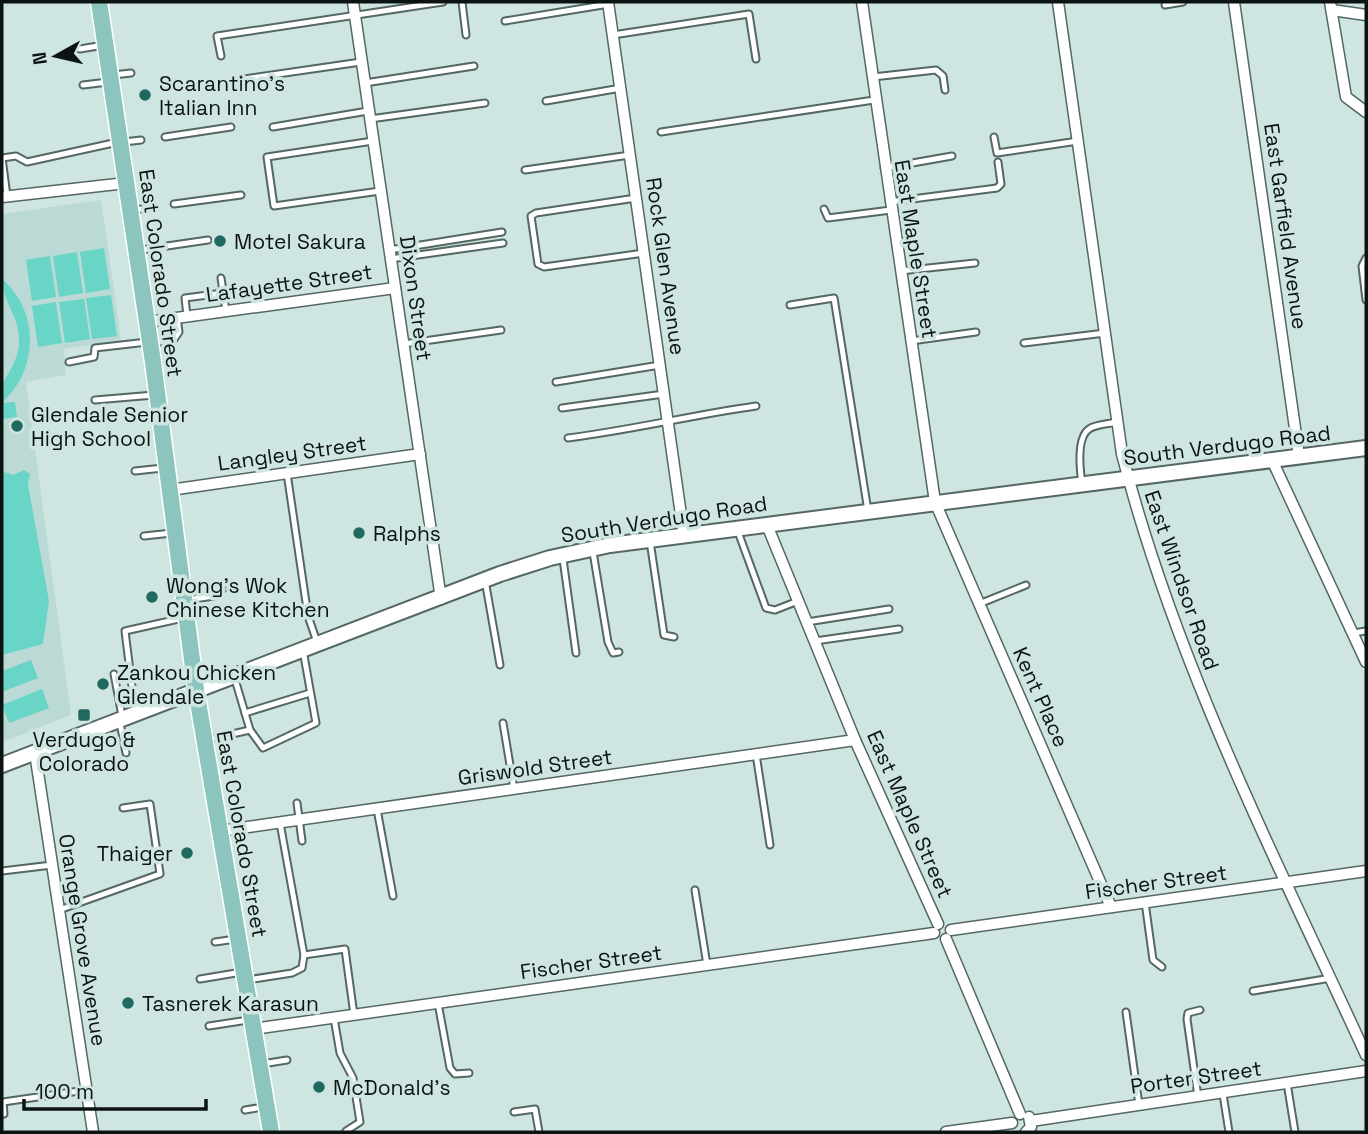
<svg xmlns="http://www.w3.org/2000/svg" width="1368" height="1134" font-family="'Space Grotesk',sans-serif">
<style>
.built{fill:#bbdad5}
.green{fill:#69d5c6}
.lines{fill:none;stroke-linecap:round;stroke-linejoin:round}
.lane-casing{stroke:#546764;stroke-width:9}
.street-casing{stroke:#546764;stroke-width:13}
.secondary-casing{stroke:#546764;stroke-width:18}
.primary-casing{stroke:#fff;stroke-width:19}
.lane{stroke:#fff;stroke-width:5}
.street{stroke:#fff;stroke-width:10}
.secondary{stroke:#fff;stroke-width:14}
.primary{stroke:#8bc5be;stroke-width:16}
.poi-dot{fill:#206960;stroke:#cfe5e1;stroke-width:2.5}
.labels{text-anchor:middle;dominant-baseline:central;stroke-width:7;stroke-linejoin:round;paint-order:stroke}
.poi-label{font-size:21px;fill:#0c1413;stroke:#cfe5e1;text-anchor:start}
.street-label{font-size:21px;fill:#0c1413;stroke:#cfe5e1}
</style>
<rect width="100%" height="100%" fill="#cfe5e1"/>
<!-- built -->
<polygon class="built" points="101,200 121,340 64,349 66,375 26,382 71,715 2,742 2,214"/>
<!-- green -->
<g class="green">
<polygon points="104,248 110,289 86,293 80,252"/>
<polygon points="77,252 83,293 59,297 53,256"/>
<polygon points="50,256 56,297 32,301 26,260"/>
<path d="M2,279C40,312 39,369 2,403L15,402L17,417L2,419C2,410 0,394 2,386C9,370 19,360 19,341C20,317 2,301 2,279Z"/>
<polygon points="111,295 117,336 92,339 86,298"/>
<polygon points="84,299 90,339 65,343 59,302"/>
<polygon points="56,302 62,343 38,347 32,306"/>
<polygon points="24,470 30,474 28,485 49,601 43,644 2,655 2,471 13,475"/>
<polygon points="31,660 38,678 2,692 2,671"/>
<polygon points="42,689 49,708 9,723 2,705"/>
</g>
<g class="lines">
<defs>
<g id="lane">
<polyline points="462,2 466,35"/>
<polyline points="1165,5 1183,2"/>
<polyline points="505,21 609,4"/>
<polyline points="613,35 749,14 756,59"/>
<polyline points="80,49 104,45"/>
<polyline points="221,56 217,36 443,2"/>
<polyline points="113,75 131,73"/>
<polyline points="873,77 936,70 943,76 945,90"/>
<polyline points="230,81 361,62"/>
<polyline points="365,83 474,66"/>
<polyline points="83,85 108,82"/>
<polyline points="546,101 621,88"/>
<polyline points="370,119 485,103"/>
<polyline points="273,127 368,111"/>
<polyline points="661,132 874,100"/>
<polyline points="165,137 231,127"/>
<polyline points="994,137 997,153 1078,141"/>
<polyline points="373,141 267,157 274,206 380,191"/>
<polyline points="124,142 141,140"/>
<polyline points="884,168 952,156"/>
<polyline points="525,170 630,155"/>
<polyline points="7,196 2,158 16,156 27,162 118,142"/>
<polyline points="636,198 536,213 531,216 538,264 544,267 644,253"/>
<polyline points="889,202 997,188 1001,184 998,162"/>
<polyline points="174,204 241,195"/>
<polyline points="824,209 828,218 891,210"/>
<polyline points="133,210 151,208"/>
<polyline points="167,246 208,240"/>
<polyline points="140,250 156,248"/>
<polyline points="389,250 502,232"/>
<polyline points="1366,258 1362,266 1366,300"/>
<polyline points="390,259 503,243"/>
<polyline points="900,271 975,263"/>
<polyline points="221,278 226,311"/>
<polyline points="790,305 834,298 868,511"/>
<polyline points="187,316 185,298 223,293"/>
<polyline points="911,341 976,332"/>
<polyline points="1024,343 1105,333"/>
<polyline points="403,344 501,330"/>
<polyline points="155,350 168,348 179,332 177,317"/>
<polyline points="69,362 94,357 95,348 147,342"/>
<polyline points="556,382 660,365"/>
<polyline points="95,400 154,395"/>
<polyline points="562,408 664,394"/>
<polyline points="132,417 157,413"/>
<path d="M568,438C631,430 693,415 756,406"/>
<polyline points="135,471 163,468"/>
<polyline points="287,473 308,616 317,642"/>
<path d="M1082,484C1080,470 1076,438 1089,429C1096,424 1109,424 1117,422"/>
<polyline points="737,529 766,608 775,610 798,601"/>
<polyline points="144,536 172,533"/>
<polyline points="650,541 664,635 674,637"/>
<polyline points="593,552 608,642 613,653 619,652"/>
<polyline points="563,559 576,653"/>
<polyline points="485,580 500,665"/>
<polyline points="186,590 215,585 223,589 214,596 187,600"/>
<polyline points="979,604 1026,585"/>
<polyline points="807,622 889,609"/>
<polyline points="1353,633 1366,631"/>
<polyline points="815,641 899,629"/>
<polyline points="114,674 122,716"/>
<polyline points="234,676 250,730 263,748 316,723 303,650"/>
<polyline points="135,711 125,631 183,618"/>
<polyline points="245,713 310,693"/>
<polyline points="120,723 126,753"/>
<polyline points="503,723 514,789"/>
<polyline points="205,740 250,730"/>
<polyline points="756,754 770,845"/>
<polyline points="297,803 302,841"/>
<polyline points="377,809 393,896"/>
<polyline points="2,871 52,865"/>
<polyline points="695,890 707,965"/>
<polyline points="1145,902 1153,960 1162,967"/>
<polyline points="59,910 160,874 150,804 123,808"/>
<polyline points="215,942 236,939"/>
<polyline points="304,955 345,949 354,1015"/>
<polyline points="200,979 242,972"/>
<polyline points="247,980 292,973 302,968 304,955 280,823"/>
<polyline points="1253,991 1331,978"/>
<polyline points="438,1003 450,1068 455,1074 469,1073"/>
<polyline points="1126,1012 1139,1105"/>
<polyline points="334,1018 340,1053 353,1078 360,1122 346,1131"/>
<polyline points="209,1026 248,1020"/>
<polyline points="262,1064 287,1060"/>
<polyline points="1287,1083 1295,1132"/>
<polyline points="1223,1094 1229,1132"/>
<polyline points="1198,1097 1187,1019 1188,1013 1200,1010"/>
<polyline points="245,1110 263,1107"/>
<polyline points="514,1112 535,1109 539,1132"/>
<polyline points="4,1114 3,1102 86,1090"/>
</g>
<g id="street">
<polyline points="353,2 441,599"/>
<polyline points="608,2 684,536"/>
<polyline points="862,2 935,502 1111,907"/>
<path d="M1058,2L1122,454C1176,665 1276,859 1366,1055"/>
<polyline points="1234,2 1299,456"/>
<polyline points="1330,2 1346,97 1366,112"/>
<polyline points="1332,10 1366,15"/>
<polyline points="2,197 126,183"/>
<polyline points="147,322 395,288"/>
<polyline points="1272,460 1366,662"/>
<polyline points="170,490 420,454"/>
<polyline points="767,525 855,740 938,924"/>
<polyline points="35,753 93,1132"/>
<polyline points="220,831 855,740"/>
<polyline points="951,930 1366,871"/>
<polyline points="946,939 1020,1114"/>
<polyline points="253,1029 934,933"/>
<polyline points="1031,1121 1366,1071"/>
<polyline points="946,1132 1012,1123"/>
<polyline points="1026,1132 1031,1127 1029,1117"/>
</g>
<polyline id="secondary" points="2,765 500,574 550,558 610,545 1366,448"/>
<polyline id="primary" points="99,2 153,362 196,690 271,1132"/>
</defs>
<!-- lane casing -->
<use href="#lane" class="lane-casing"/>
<!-- street casing -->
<use href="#street" class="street-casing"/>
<!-- secondary casing -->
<use href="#secondary" class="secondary-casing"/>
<!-- primary casing -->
<use href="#primary" class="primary-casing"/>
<!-- lane -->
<use href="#lane" class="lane"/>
<!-- street -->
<use href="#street" class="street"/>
<!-- secondary -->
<use href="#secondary" class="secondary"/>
<!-- primary -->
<use href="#primary" class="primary"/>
</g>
<!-- markers -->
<g class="poi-dot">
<circle cx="145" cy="95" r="7"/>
<circle cx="220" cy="241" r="7"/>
<circle cx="17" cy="426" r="7"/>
<circle cx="359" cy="533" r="7"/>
<circle cx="152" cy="597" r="7"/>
<circle cx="103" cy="684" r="7"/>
<rect x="77" y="708" width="14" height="14" rx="3.5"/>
<circle cx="187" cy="853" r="7"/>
<circle cx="128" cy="1003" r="7"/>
<circle cx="319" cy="1087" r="7"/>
</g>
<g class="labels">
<!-- poi labels -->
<g class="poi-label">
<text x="159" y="83">Scarantino's<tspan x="159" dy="24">Italian Inn</tspan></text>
<text x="234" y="241">Motel Sakura</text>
<text x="31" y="414">Glendale Senior<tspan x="31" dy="24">High School</tspan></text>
<text x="373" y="533">Ralphs</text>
<text x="166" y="585">Wong's Wok<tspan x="166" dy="24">Chinese Kitchen</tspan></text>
<text x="117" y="672">Zankou Chicken<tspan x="117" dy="24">Glendale</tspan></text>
<text x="84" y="739" text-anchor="middle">Verdugo &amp;<tspan x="84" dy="24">Colorado</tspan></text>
<text x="173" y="853" text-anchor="end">Thaiger</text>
<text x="142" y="1003">Tasnerek Karasun</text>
<text x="333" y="1087">McDonald's</text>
</g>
<!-- street labels -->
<g class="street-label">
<text transform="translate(1286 226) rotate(82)">East Garfield Avenue</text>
<text transform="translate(916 249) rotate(81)">East Maple Street</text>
<text transform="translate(666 266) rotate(82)">Rock Glen Avenue</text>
<text transform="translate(161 273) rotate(82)">East Colorado Street</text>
<text transform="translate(289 283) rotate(-8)">Lafayette Street</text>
<text transform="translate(416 298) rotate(82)">Dixon Street</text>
<text transform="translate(1227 445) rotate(-7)">South Verdugo Road</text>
<text transform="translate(292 453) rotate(-8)">Langley Street</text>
<text transform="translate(664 519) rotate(-9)">South Verdugo Road</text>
<text transform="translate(1182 580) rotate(71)">East Windsor Road</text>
<text transform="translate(1041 697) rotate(66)">Kent Place</text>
<text transform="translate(535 767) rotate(-8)">Griswold Street</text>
<text transform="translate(910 814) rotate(66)">East Maple Street</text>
<text transform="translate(242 834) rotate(80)">East Colorado Street</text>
<text transform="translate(1156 882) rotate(-8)">Fischer Street</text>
<text transform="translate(83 940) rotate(81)">Orange Grove Avenue</text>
<text transform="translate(591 962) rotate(-8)">Fischer Street</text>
<text transform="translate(1196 1077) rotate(-8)">Porter Street</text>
</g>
</g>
<!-- border -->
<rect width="1368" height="1134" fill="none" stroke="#0c1413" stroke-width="7"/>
<!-- north arrow -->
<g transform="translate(56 56) rotate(262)" stroke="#cfe5e1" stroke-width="5" paint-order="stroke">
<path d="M0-5L12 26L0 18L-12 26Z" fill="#0c1413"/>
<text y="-10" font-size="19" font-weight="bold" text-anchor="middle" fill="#0c1413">N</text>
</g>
<!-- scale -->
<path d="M24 1099v10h182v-10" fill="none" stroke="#0c1413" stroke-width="3.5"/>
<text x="35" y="1099" font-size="21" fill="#0c1413" stroke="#cfe5e1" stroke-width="5" paint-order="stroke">100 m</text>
</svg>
